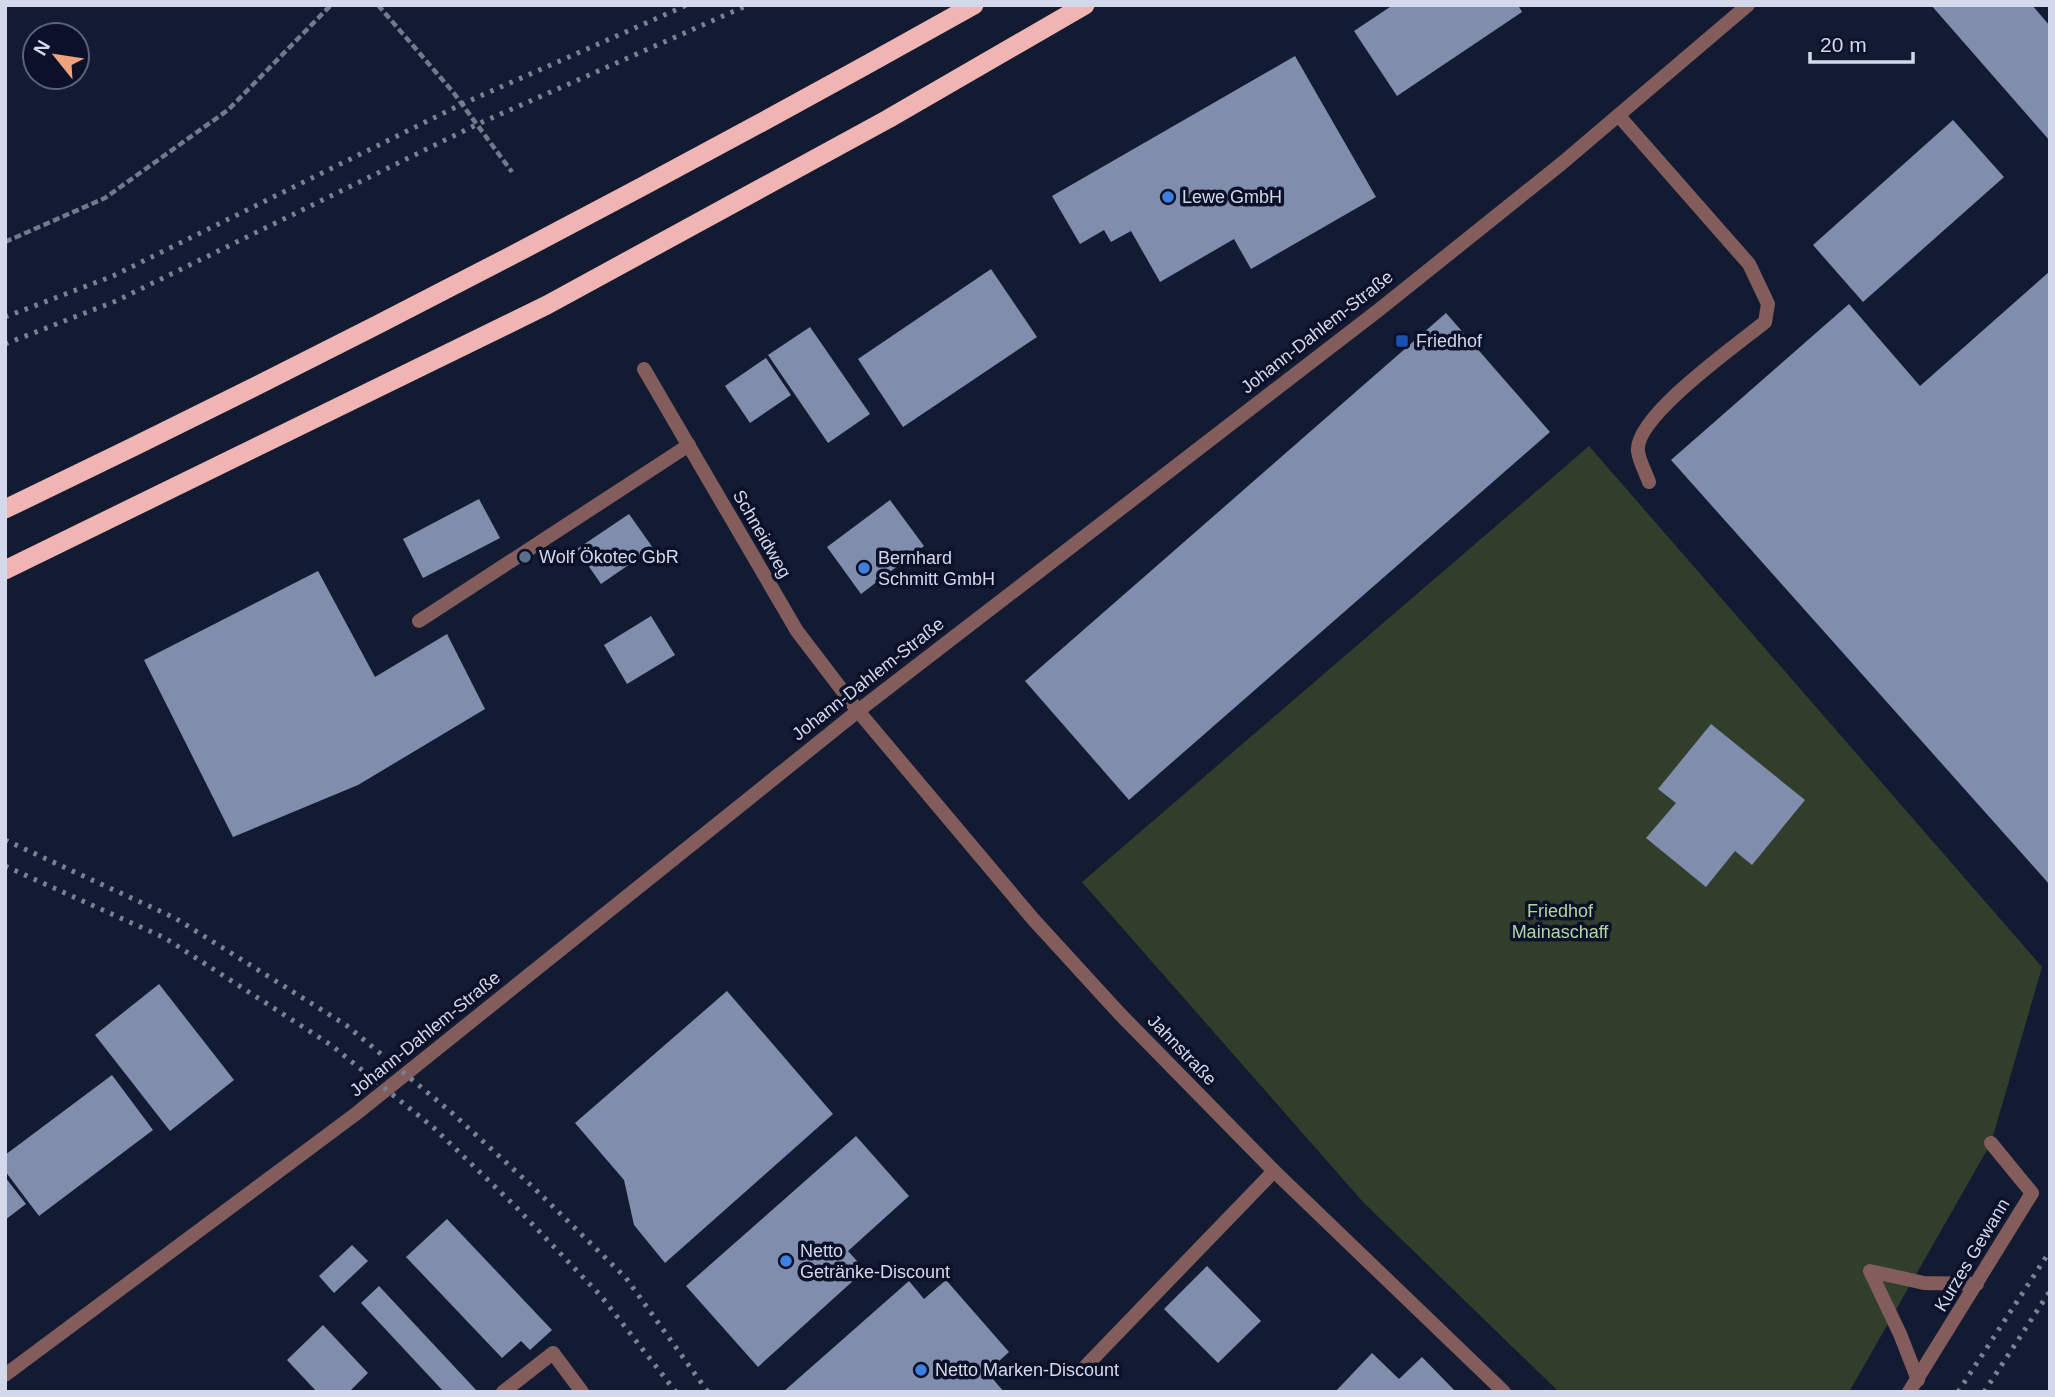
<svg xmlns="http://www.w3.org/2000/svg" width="2055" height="1397" font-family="Arial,sans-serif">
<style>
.green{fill:#313e2c}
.building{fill:#818dac}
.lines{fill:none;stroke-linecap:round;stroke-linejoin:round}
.path{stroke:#72798d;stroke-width:4.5;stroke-dasharray:7 3.5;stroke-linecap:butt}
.service{stroke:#835d5c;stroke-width:14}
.minor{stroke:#835d5c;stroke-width:14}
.tertiary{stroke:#835d5c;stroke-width:14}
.trunk{stroke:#f0b5b2;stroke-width:19}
.rail{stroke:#7a8195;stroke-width:5;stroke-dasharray:3.5 7;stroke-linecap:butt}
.shop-dot{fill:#3f7fe0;stroke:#0b1129;stroke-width:2.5}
.transit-dot{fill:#1a4fb4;stroke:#0b1129;stroke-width:2.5}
.service-dot{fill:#5c6f8a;stroke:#0b1129;stroke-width:2.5}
.labels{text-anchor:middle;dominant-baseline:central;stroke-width:7;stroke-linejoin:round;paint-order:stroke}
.poi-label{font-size:18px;fill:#d3d9ea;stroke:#0b1129;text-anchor:start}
.street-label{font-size:18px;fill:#d3d9ea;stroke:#0b1129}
.park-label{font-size:18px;fill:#b2d6a2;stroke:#0b1129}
</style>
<rect width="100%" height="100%" fill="#131b33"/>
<!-- green -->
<polygon class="green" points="1589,446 2042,967 1991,1143 1849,1392 1559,1392 1363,1202 1082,882"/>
<!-- building -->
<g class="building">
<polygon points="1393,5 1518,5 1522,12 1397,96 1354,31"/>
<polygon points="1931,5 2032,5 2050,26 2050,141"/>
<polygon points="1295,56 1376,197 1251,269 1234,239 1160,282 1131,231 1111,242 1104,230 1080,244 1052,196"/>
<polygon points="1953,120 2004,177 1863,302 1813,245"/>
<polygon points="991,269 1037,337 903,427 858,359"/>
<polygon points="2050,271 2050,885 1671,460 1849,304 1920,386"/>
<polygon points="1446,313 1550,432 1129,800 1025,681"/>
<polygon points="810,327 870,414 828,443 768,355"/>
<polygon points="766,358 791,395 750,423 725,386"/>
<polygon points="479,499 500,538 423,578 403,539"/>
<polygon points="890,500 924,546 861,594 827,547"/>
<polygon points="629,514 653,548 601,584 577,549"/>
<polygon points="318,571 375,677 447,634 485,709 358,785 233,837 144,660"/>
<polygon points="651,616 675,655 627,684 604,645"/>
<polygon points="1711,724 1805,800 1752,865 1735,851 1706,887 1646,838 1676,803 1658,789"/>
<polygon points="159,984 234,1080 170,1131 95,1035"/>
<polygon points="727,991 833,1114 665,1263 634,1225 624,1180 575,1123"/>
<polygon points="112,1075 153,1130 39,1216 5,1171 5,1155"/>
<polygon points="856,1136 909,1196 848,1251 865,1270 758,1367 686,1286"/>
<polygon points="5,1177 26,1204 5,1220"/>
<polygon points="447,1219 552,1330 530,1350 521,1341 502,1358 406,1257"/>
<polygon points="352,1245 368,1261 334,1293 319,1276"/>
<polygon points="1207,1266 1261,1321 1218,1363 1164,1309"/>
<polygon points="946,1280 1009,1352 987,1372 1004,1392 783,1392 909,1281 924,1299"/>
<polygon points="379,1286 478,1392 444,1392 361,1303"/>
<polygon points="323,1325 368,1373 349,1392 317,1392 287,1360"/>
<polygon points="1372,1353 1399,1379 1422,1357 1456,1392 1335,1392"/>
</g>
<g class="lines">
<!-- path -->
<g class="path">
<polyline points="378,5 453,92 512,172"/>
<polyline points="5,242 105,198 228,110 331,5"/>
</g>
<!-- service -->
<g class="service">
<path d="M1619,116L1749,264L1768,304L1765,322C1738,344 1634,417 1638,451C1639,461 1646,473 1649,482"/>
<polyline points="419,621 689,445"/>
<polyline points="1080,1372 1274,1171"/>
<polyline points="1918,1380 1900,1334 1870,1271 1924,1283 1977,1284"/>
</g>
<!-- minor -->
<g class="minor">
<polyline points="644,369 797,631 858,711 1033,919 1119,1013 1274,1171 1504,1392"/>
<polyline points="503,1392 553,1353 582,1392"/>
<polyline points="1909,1392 2032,1193 1991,1143"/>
</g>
<!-- tertiary -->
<polyline class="tertiary" points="5,1375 357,1113 858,711 1380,309 1561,164 1748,5"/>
<!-- trunk -->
<g class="trunk">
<path d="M5,509C333,352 657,183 974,5"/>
<polyline points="5,570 547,305 888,119 1085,5"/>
</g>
<!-- rail -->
<g class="rail">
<polyline points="5,317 113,276 462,104 687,5"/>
<polyline points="5,344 116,301 478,124 748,5"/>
<polyline points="5,840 175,918 346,1025 451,1112 535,1189 626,1278 708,1392"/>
<polyline points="5,866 165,938 331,1045 434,1128 515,1206 601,1296 676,1392"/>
<polyline points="1958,1392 2050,1251"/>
<polyline points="1984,1392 2050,1291"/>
</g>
</g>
<!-- markers -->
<g class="shop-dot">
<circle cx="1168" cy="197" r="7"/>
<circle cx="864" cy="568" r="7"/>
<circle cx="786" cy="1261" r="7"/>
<circle cx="921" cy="1370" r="7"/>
</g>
<rect class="transit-dot" x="1395" y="334" width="14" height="14" rx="3.5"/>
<circle class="service-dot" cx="525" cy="557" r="7"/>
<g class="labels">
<!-- poi labels -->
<g class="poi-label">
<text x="1182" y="197">Lewe GmbH</text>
<text x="1416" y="341">Friedhof</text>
<text x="539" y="557">Wolf Ökotec GbR</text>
<text x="878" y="558">Bernhard<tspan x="878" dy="21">Schmitt GmbH</tspan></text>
<text x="800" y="1251">Netto<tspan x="800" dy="21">Getränke-Discount</tspan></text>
<text x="935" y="1370">Netto Marken-Discount</text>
</g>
<!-- street labels -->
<g class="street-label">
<text transform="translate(1317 332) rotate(-38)">Johann-Dahlem-Straße</text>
<text transform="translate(762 534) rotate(60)">Schneidweg</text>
<text transform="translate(868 679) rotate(-38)">Johann-Dahlem-Straße</text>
<text transform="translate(425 1034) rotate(-39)">Johann-Dahlem-Straße</text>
<text transform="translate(1182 1050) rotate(46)">Jahnstraße</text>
<text transform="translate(1972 1255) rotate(-59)">Kurzes Gewann</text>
</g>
<!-- park labels -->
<g class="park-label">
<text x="1560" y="911">Friedhof<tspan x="1560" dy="21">Mainaschaff</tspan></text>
</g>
</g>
<!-- border -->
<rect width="2055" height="1397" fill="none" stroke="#d3d9ea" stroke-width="14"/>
<!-- north arrow -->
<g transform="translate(56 56) rotate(300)"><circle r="33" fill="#0b1129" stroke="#5b6176" stroke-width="2"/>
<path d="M0-5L12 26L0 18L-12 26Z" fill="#f0a27a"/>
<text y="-10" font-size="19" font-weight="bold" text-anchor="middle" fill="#d3d9ea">N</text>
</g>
<!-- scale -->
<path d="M1810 52v10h103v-10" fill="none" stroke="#d3d9ea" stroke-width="3.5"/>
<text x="1820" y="52" font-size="21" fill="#d3d9ea" stroke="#0b1129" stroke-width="5" paint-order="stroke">20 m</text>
</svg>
